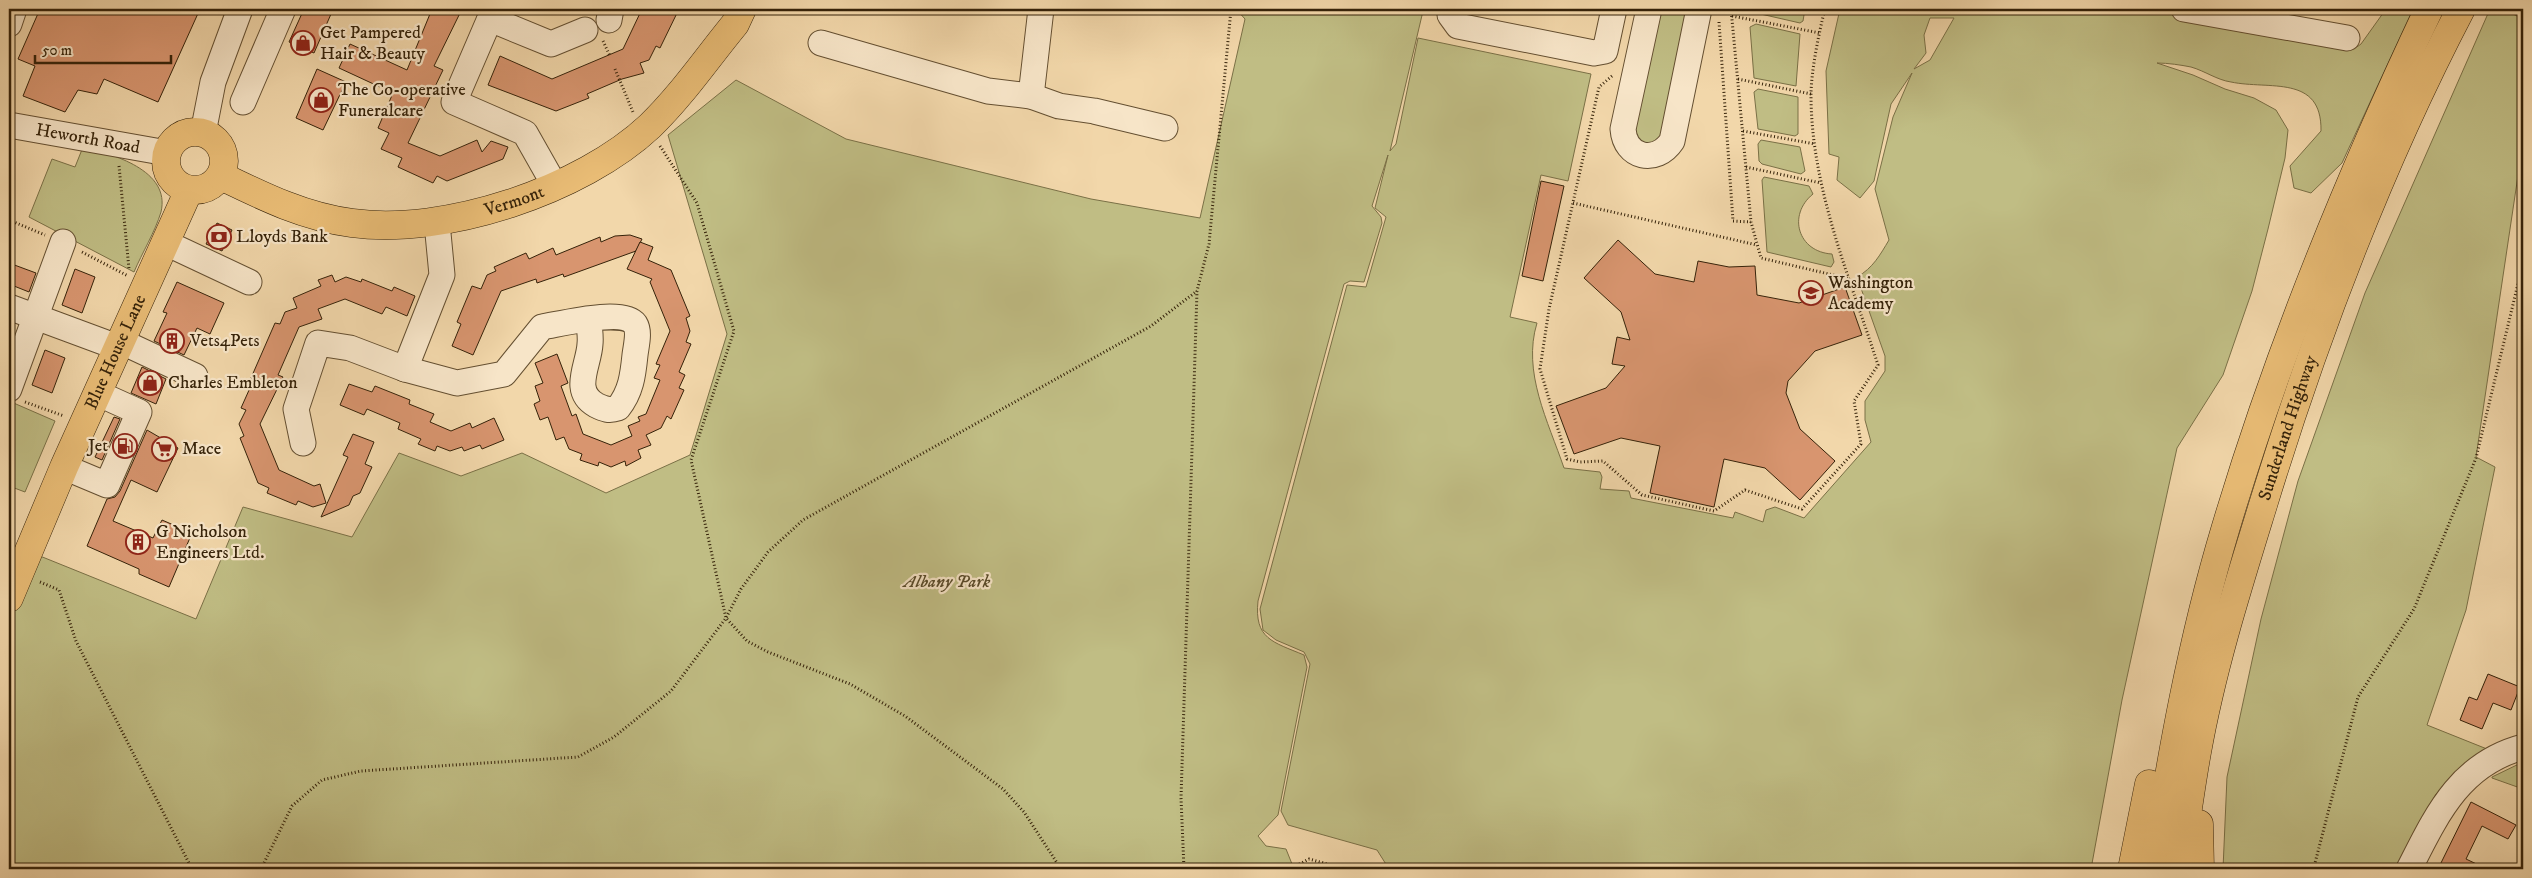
<svg xmlns="http://www.w3.org/2000/svg" width="2532" height="878" font-family="'IM FELL DW Pica',serif">
<style>
.green{fill:#c0bd84;stroke:#7a7046;fill-rule:evenodd}
.building{fill:#d8956f;stroke:#352209}
.lines{fill:none;stroke-linecap:round;stroke-linejoin:round}
.minor-casing{stroke:#644f31;stroke-width:27}
.major-casing{stroke:#352209;stroke-width:29}
.highway-casing{stroke:#352209;stroke-width:29}
.path{stroke:#352209;stroke-width:3;stroke-dasharray:1 2.5;stroke-linecap:butt}
.minor{stroke:#f7e5c8;stroke-width:25}
.major{stroke:#e9bc75;stroke-width:28}
.highway{stroke:#e9bc75;stroke-width:28}
.labels{text-anchor:middle;dominant-baseline:central;stroke-width:4.5;stroke-linejoin:round;paint-order:stroke}
.poi-label{font-size:18px;fill:#352209;stroke:#f7e5c8;text-anchor:start}
.street-label{font-size:18px;fill:#352209;stroke:#f7e5c8}
.park-label{font-size:18px;font-style:italic;fill:#584928;stroke:#f7e5c8}
</style>
<rect width="100%" height="100%" fill="#f2d7aa"/>
<filter id="stains"><feTurbulence type="fractalNoise" baseFrequency=".004" numOctaves="4"/><feColorMatrix values="0 0 0 0 .2 0 0 0 0 .09 0 0 0 0 .02 0 0 0 .5 -.17"/></filter>
<radialGradient id="worn" r=".72"><stop offset=".6" stop-color="#630" stop-opacity="0"/><stop offset="1" stop-color="#630" stop-opacity=".3"/></radialGradient>
<!-- green -->
<g class="green">
<path d="M1236,9H1421L1423,11L1390,151L1396,144L1418,38L1591,74L1568,181L1541,175L1510,317L1537,323C1522,372 1548,421 1564,468L1600,472L1602,477L1600,489L1629,491L1631,498L1733,518L1735,512L1763,522L1766,510L1775,507L1804,518L1871,442L1865,420V401L1885,371V356L1857,277C1873,268 1880,255 1889,240L1875,189L1893,117L1912,73L1891,104L1874,181L1860,198L1837,180L1839,157L1829,154L1826,71L1840,9H2143L2354,49L2361,44L2386,9H2413L2342,163L2311,193L2294,188L2290,166L2321,131C2322,74 2269,90 2231,82C2217,80 2205,71 2191,67C2181,65 2168,63 2157,63L2193,75L2225,89L2254,98L2276,110L2288,130L2285,158L2268,229L2252,291L2223,375L2177,448L2122,700L2091,869H1389L1377,850L1288,825L1281,811L1310,664L1304,652L1276,640L1263,630L1260,609L1347,285L1366,287L1386,217L1375,208L1388,155L1372,206L1381,217L1382,223L1364,282L1350,281L1344,284L1258,601C1254,639 1273,642 1304,655L1307,667L1278,815L1258,836L1266,846L1286,849L1292,864L1281,869H9V626L35,554L196,619L243,507L352,537L399,453L461,476L522,453L606,493L690,455L727,334L668,135L736,80L846,139L1091,199L1200,218L1245,19ZM1930,18H1954L1930,60L1914,69L1926,53L1924,35Z"/>
<polygon points="1658,9 1690,9 1664,137 1652,148 1633,137"/>
<polygon points="1748,9 1805,9 1803,21 1800,23 1752,12"/>
<polygon points="2490,9 2503,9 2523,19 2523,142 2476,457 2495,467 2466,610 2427,725 2487,749 2436,794 2397,869 2223,869 2227,777 2261,619 2298,481 2365,293"/>
<polygon points="1756,24 1800,34 1796,86 1754,78 1750,27"/>
<polygon points="1758,89 1798,97 1798,134 1795,136 1758,129 1754,92"/>
<polygon points="1761,140 1800,147 1805,171 1801,174 1762,164 1759,161 1758,144"/>
<path d="M83,147C112,154 171,170 161,212C155,232 142,253 134,272L29,217L52,159L75,167Z"/>
<path d="M1764,177L1809,186L1813,194C1787,215 1798,252 1832,254L1834,262L1831,267L1767,252L1762,180Z"/>
<polygon points="9,401 55,421 25,492 9,486"/>
<polygon points="2523,762 2523,789 2492,778 2492,777"/>
</g>
<!-- building -->
<g class="building">
<polygon points="40,9 200,9 158,102 104,79 97,94 78,90 65,112 23,96 35,66 18,59"/>
<polygon points="304,9 318,9 331,14 314,53 289,42"/>
<polygon points="432,9 462,9 434,66 443,70 408,143 440,156 477,140 482,152 491,141 508,147 503,159 447,181 437,176 433,183 398,167 402,158 381,149 389,133 378,128 393,93 339,68 350,44 407,70"/>
<polygon points="642,9 679,9 660,48 656,46 649,60 640,63 644,73 622,79 587,94 589,98 556,111 488,85 500,56 552,79 623,49"/>
<polygon points="317,69 346,82 323,130 296,118"/>
<polygon points="1541,181 1564,186 1543,281 1522,276"/>
<polygon points="217,223 232,230 222,251 206,244"/>
<polygon points="630,235 642,239 636,251 564,277 563,274 537,283 536,279 501,291 473,355 452,346 461,324 457,322 472,286 481,289 487,275 496,271 494,267 526,253 529,259 553,248 556,255 600,237 601,242 615,236"/>
<polygon points="1618,240 1655,274 1694,282 1698,261 1729,267 1755,266 1757,295 1799,303 1845,287 1862,335 1815,351 1788,381 1786,393 1800,429 1835,461 1800,500 1765,468 1724,459 1714,507 1650,493 1660,446 1621,438 1574,454 1556,406 1606,388 1625,366 1612,364 1617,337 1630,340 1621,312 1584,278"/>
<polygon points="640,242 653,247 648,260 671,270 690,316 686,318 690,331 686,342 691,344 679,372 685,375 679,388 684,390 671,419 667,416 661,428 646,435 651,445 638,450 641,458 626,466 625,461 611,467 599,462 598,466 580,460 582,454 569,449 564,437 556,440 548,417 540,420 534,404 540,401 535,386 543,383 535,363 557,354 568,383 561,386 572,416 576,414 583,434 611,445 632,436 628,426 640,421 638,417 646,414 660,380 654,378 660,365 656,364 670,331 650,282 652,279 627,269"/>
<polygon points="9,263 36,273 29,292 9,284"/>
<polygon points="75,269 95,277 82,313 62,305"/>
<polygon points="332,275 335,282 346,277 361,282 362,279 392,291 394,287 415,296 407,316 386,307 382,314 345,299 318,309 322,319 299,327 278,375 283,377 260,424 279,470 314,486 320,484 326,503 313,507 298,501 296,505 267,493 269,488 258,483 240,438 244,436 239,424 246,410 241,408 254,379 251,378 275,323 280,324 285,312 297,308 293,298 321,286 318,280"/>
<polygon points="177,282 224,303 210,334 197,328 184,355 154,341 167,313 163,312"/>
<polygon points="45,350 65,358 52,393 32,385"/>
<polygon points="142,367 166,379 156,404 131,393"/>
<polygon points="349,384 372,392 375,386 410,400 409,404 434,414 430,422 451,431 470,423 472,428 494,418 504,440 482,449 480,445 464,451 462,447 450,451 437,446 435,451 418,444 421,439 398,429 400,423 367,409 364,415 340,405"/>
<polygon points="114,417 120,419 102,460 95,457"/>
<polygon points="147,430 178,448 157,492 131,480 113,521 153,538 162,520 192,533 169,587 139,574 139,569 87,546 107,499 115,497 120,491"/>
<polygon points="353,434 374,442 365,464 372,467 360,493 353,496 349,505 321,517 348,457 343,455"/>
<polygon points="2488,674 2520,687 2511,710 2493,703 2482,729 2460,720 2469,697 2477,700"/>
<polygon points="2471,802 2516,825 2508,839 2482,826 2466,859 2487,869 2438,869"/>
</g>
<g class="lines">
<defs>
<g id="minor">
<polyline points="494,9 454,102 525,133 555,186"/>
<polyline points="1451,9 1450,15 1458,26 1594,53 1605,51 1614,9"/>
<path d="M1649,9L1623,129C1625,158 1656,165 1672,141L1699,9"/>
<polyline points="2184,9 2347,38"/>
<polyline points="490,19 551,44 585,30"/>
<polyline points="609,20 611,9"/>
<polyline points="9,24 14,9"/>
<polyline points="821,43 988,91 1031,96 1059,106 1094,111 1165,128"/>
<polyline points="1031,96 1041,9"/>
<polyline points="243,102 283,9"/>
<path id="s1" d="M9,125L167,153"/>
<polyline points="203,133 213,82 240,9"/>
<polyline points="166,243 249,282"/>
<polyline points="9,307 117,347"/>
<polyline points="120,341 195,376"/>
<polyline points="405,369 442,275 437,223"/>
<polyline points="9,389 63,242"/>
<path d="M303,443L296,409L318,343L350,348L405,369L457,383L504,374L542,327C561,324 623,308 635,324C640,332 636,346 635,355C633,375 631,392 618,408C609,411 604,409 596,405C571,391 589,365 590,344C591,336 589,328 589,320"/>
<polyline points="64,467 107,485 139,412 97,393"/>
<path d="M2409,869C2436,816 2459,764 2523,747"/>
</g>
<g id="major">
<circle cx="195" cy="161" r="29"/>
<path id="s2" d="M221,176C264,197 305,217 352,223C445,236 582,190 650,126C682,95 707,58 735,24L742,9"/>
<path id="s3" d="M9,598L64,467L189,190"/>
</g>
<g id="highway">
<polyline points="2199,824 2200,869"/>
<polyline points="2132,869 2149,784"/>
<path d="M2154,869C2171,756 2192,640 2225,530C2278,351 2349,178 2429,9"/>
<path id="s4" d="M2179,869C2185,830 2190,791 2197,752C2212,668 2238,586 2263,505C2315,335 2379,166 2461,9"/>
</g>
</defs>
<!-- minor casing -->
<use href="#minor" class="minor-casing"/>
<!-- major casing -->
<use href="#major" class="major-casing"/>
<!-- highway casing -->
<use href="#highway" class="highway-casing"/>
<!-- path -->
<g class="path">
<polyline points="1731,9 1751,222 1761,258 1850,279"/>
<polyline points="1732,16 1820,33"/>
<polyline points="1719,22 1733,221 1751,222"/>
<polyline points="603,41 610,56"/>
<polyline points="615,69 633,112"/>
<path d="M1612,76L1599,87L1549,309L1540,369L1567,459L1580,462L1603,461L1642,495L1714,511L1745,490L1802,509L1861,444L1854,401L1878,365C1850,278 1811,188 1811,95C1811,72 1819,32 1825,9"/>
<polyline points="1738,79 1811,94"/>
<polyline points="1743,131 1815,144"/>
<polyline points="660,146 697,203 734,331 691,460 726,618 747,641 768,652 850,684 905,716 1003,789 1024,812 1061,869"/>
<polyline points="119,166 129,269"/>
<polyline points="1746,167 1821,183"/>
<polyline points="1573,203 1757,245"/>
<polyline points="9,220 45,235"/>
<polyline points="82,252 128,276"/>
<polyline points="25,402 64,416"/>
<polyline points="40,582 59,590 76,641 192,869"/>
<polyline points="261,869 292,806 322,780 361,771 578,757 614,737 671,691 726,618 741,589 768,552 803,520 1151,326 1197,291"/>
<polyline points="1184,869 1181,798 1197,291 1209,244 1231,9"/>
<polyline points="1290,869 1309,859 1346,869"/>
<polyline points="2315,869 2315,863 2358,697 2414,609 2476,458 2523,263"/>
</g>
<!-- minor -->
<use href="#minor" class="minor"/>
<!-- major -->
<use href="#major" class="major"/>
<!-- highway -->
<use href="#highway" class="highway"/>
</g>
<!-- icons -->
<defs>
<symbol id="shop-ring" viewBox="-11 -11 22 22"><circle r="9.5" fill="#f7e5c8" stroke="#8f2418" stroke-width="1.5"/><path d="M-5-2.5h2.3a2.7 3.5 0 0 1 5.4 0H5L5.5 6h-11ZM-1.5-2.5h3a1.5 2.3 0 0 0-3 0Z" fill="#8f2418"/></symbol>
<symbol id="bank-ring" viewBox="-11 -11 22 22"><circle r="9.5" fill="#f7e5c8" stroke="#8f2418" stroke-width="1.5"/><path d="M-6-4H6V4H-6ZM0-2.3a2.3 2.3 0 1 0 0 4.6a2.3 2.3 0 1 0 0-4.6Z" fill="#8f2418"/></symbol>
<symbol id="school-ring" viewBox="-11 -11 22 22"><circle r="9.5" fill="#f7e5c8" stroke="#8f2418" stroke-width="1.5"/><path d="M0-5L7-2L0 1L-7-2ZM-4 1L0 2.5L4 1V4Q0 6-4 4Z" fill="#8f2418"/></symbol>
<symbol id="building-ring" viewBox="-11 -11 22 22"><circle r="9.5" fill="#f7e5c8" stroke="#8f2418" stroke-width="1.5"/><path d="M-4-6H4V6H1V3H-1V6H-4ZM-2.5-4.3h1.7v1.8h-1.7ZM.8-4.3h1.7v1.8H.8ZM-2.5-1h1.7V.8h-1.7ZM.8-1h1.7V.8H.8Z" fill="#8f2418"/></symbol>
<symbol id="fuel-ring" viewBox="-11 -11 22 22"><circle r="9.5" fill="#f7e5c8" stroke="#8f2418" stroke-width="1.5"/><path d="M-5.5-6h7V0h2V4h1.3V-2.5L3-4.5l.8-.8L6-3V5H2.5V1h-1V6h-7ZM-4.2-4.7v3.2H.2V-4.7Z" fill="#8f2418"/></symbol>
<symbol id="supermarket-ring" viewBox="-11 -11 22 22"><circle r="9.5" fill="#f7e5c8" stroke="#8f2418" stroke-width="1.5"/><path d="M-6-5.5h2.5l.6 2H6L4.5 2H-2.5L-4.4-4H-6ZM-1.5 3.2a1.3 1.3 0 1 0 .1 0ZM3 3.2a1.3 1.3 0 1 0 .1 0Z" fill="#8f2418"/></symbol>
</defs>
<g fill-rule="evenodd">
<use href="#shop-ring" x="289" y="29" width="28" height="28"/>
<use href="#shop-ring" x="307" y="86" width="28" height="28"/>
<use href="#bank-ring" x="205" y="223" width="28" height="28"/>
<use href="#school-ring" x="1797" y="279" width="28" height="28"/>
<use href="#building-ring" x="158" y="327" width="28" height="28"/>
<use href="#shop-ring" x="136" y="369" width="28" height="28"/>
<use href="#fuel-ring" x="111" y="432" width="28" height="28"/>
<use href="#supermarket-ring" x="150" y="435" width="28" height="28"/>
<use href="#building-ring" x="124" y="528" width="28" height="28"/>
</g>
<g class="labels">
<!-- poi labels -->
<g class="poi-label">
<text x="320" y="33">Get Pampered<tspan x="320" dy="21">Hair &amp; Beauty</tspan></text>
<text x="338" y="90">The Co-operative<tspan x="338" dy="21">Funeralcare</tspan></text>
<text x="236" y="237">Lloyds Bank</text>
<text x="1828" y="283">Washington<tspan x="1828" dy="21">Academy</tspan></text>
<text x="190" y="341">Vets4Pets</text>
<text x="168" y="383">Charles Embleton</text>
<text x="108" y="446" text-anchor="end">Jet</text>
<text x="182" y="449">Mace</text>
<text x="156" y="532">G Nicholson<tspan x="156" dy="21">Engineers Ltd.</tspan></text>
</g>
<!-- street labels -->
<g class="street-label">
<text stroke="none"><textPath href="#s1" startOffset="80">Heworth Road</textPath></text>
<text stroke="none"><textPath href="#s2" startOffset="305">Vermont</textPath></text>
<text stroke="none"><textPath href="#s3" startOffset="268">Blue House Lane</textPath></text>
<text stroke="none"><textPath href="#s4" startOffset="455">Sunderland Highway</textPath></text>
</g>
<!-- park labels -->
<g class="park-label">
<text x="947" y="582">Albany Park</text>
</g>
</g>
<!-- margin -->
<rect width="2532" height="878" fill="none" stroke="#f2d7aa" stroke-width="30"/>
<rect x="10" y="10" width="2512" height="858" fill="none" stroke="#352209" stroke-width="2.5"/>
<rect x="15" y="15" width="2502" height="848" fill="none" stroke="#352209"/>
<!-- scale -->
<path d="M35 55v8h136v-8" fill="none" stroke="#352209" stroke-width="2.5"/>
<text x="42" y="55" font-size="15" fill="#352209" stroke="#f7e5c8" stroke-width="4" paint-order="stroke">50 m</text>
<rect width="100%" height="100%" filter="url(#stains)"/>
<rect width="100%" height="100%" fill="url(#worn)"/>
</svg>
